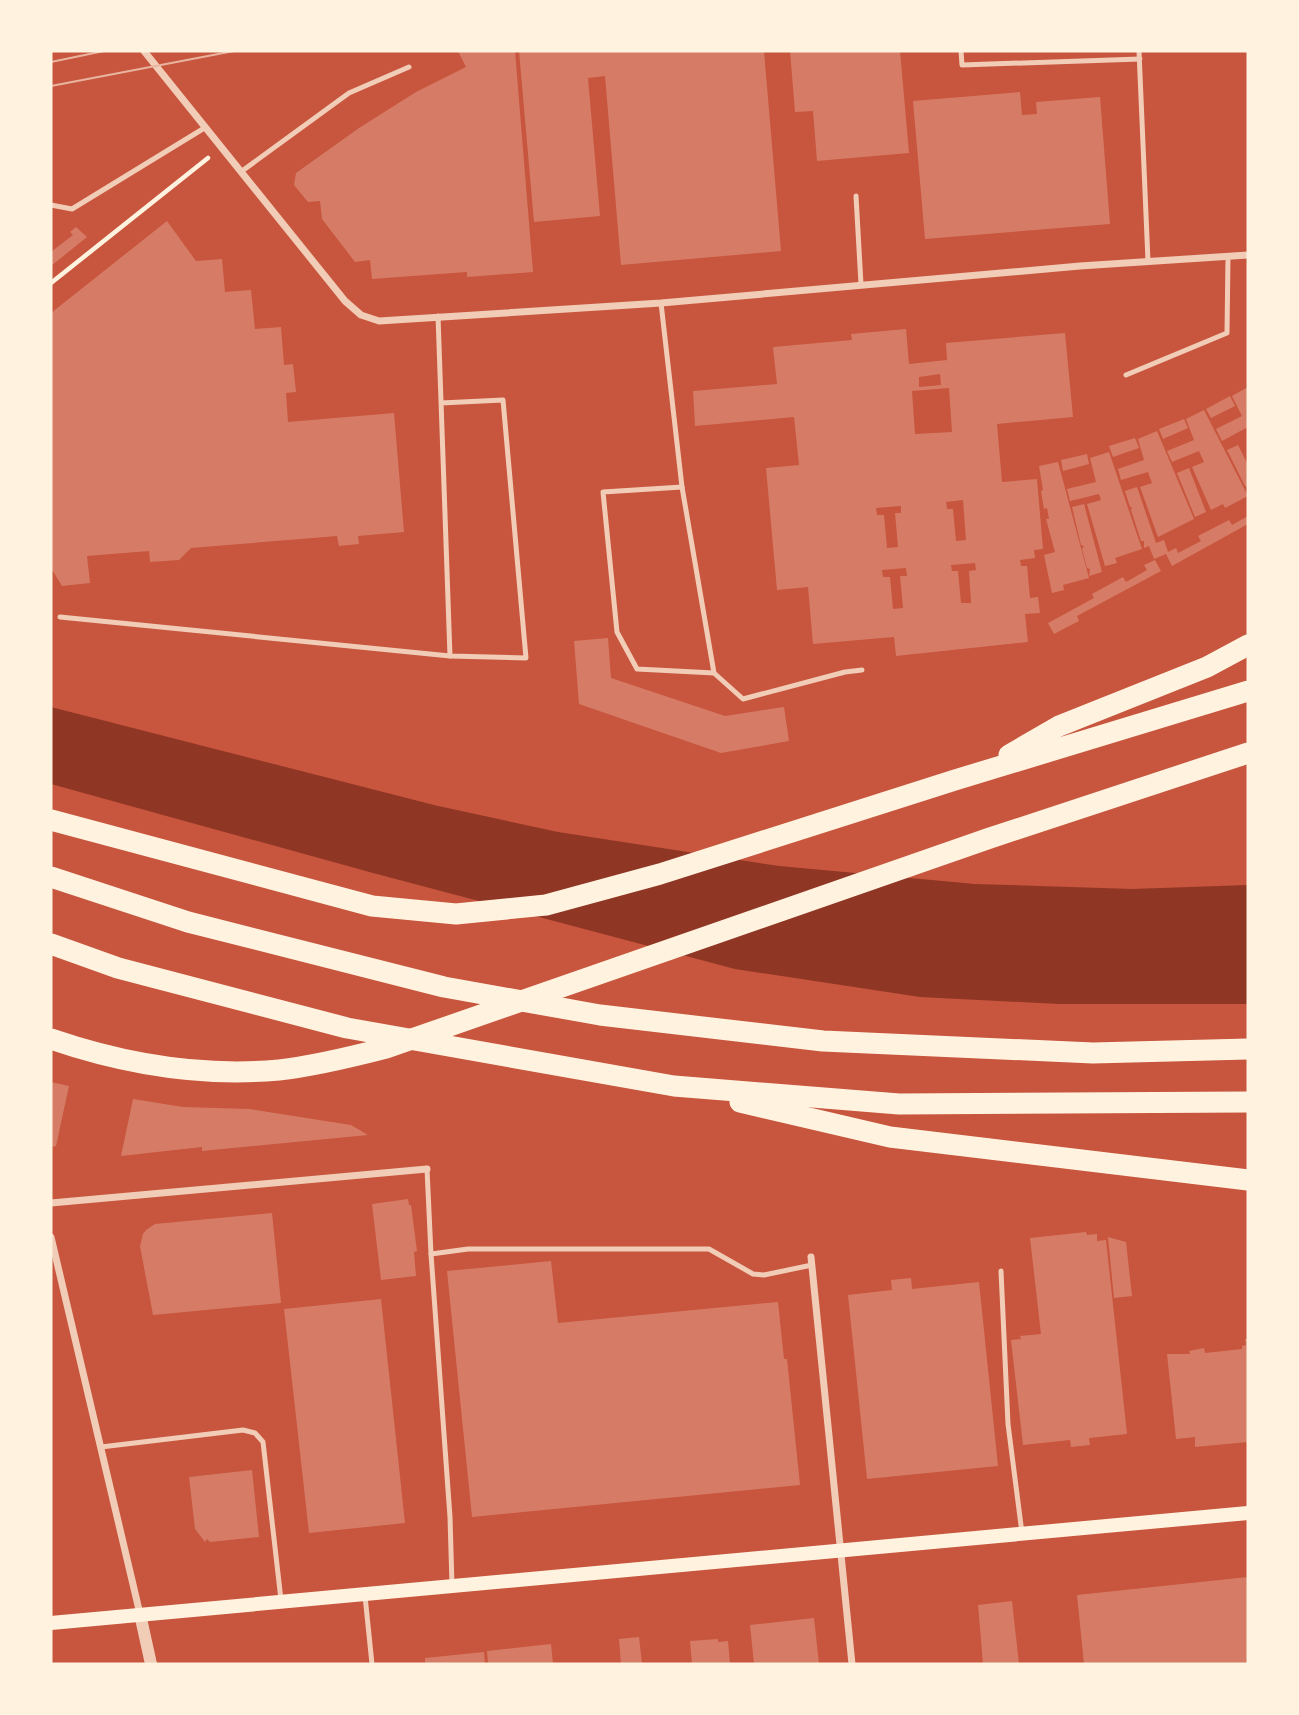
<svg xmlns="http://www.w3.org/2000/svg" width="1299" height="1715" font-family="Barlow,sans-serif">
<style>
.water{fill:#8f3625}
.building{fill:#d67c66;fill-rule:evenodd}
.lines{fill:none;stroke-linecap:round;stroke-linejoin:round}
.path{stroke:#fff3e0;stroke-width:4.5}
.service{stroke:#f1ccb7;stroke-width:5}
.minor{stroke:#f1ccb7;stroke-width:7}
.tertiary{stroke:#f1ccb7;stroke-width:12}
.secondary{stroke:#fff3e0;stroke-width:14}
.motorway{stroke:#fff3e0;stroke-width:21}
.tram{stroke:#e9b49f;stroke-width:2}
</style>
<rect width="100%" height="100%" fill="#c8553d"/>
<!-- water -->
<polygon class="water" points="51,707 438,806 558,832 779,866 975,884 1132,889 1248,885 1248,1004 1059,1004 920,997 735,969 373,873 51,784"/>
<!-- building -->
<g class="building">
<polygon points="458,51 515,51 533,272 467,277 467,272 372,279 370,260 355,262 322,219 320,201 308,202 294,185 296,173 359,128 416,92 466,67"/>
<polygon points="519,51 764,51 781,251 621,265 605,76 588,78 600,216 534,222"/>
<polygon points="790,51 900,51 909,153 817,161 813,111 795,112"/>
<polygon points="1020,92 1022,115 1037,114 1036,102 1100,97 1110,224 925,239 913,101"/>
<polygon points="167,221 196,261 222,259 225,292 251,290 255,329 281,327 284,365 293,364 296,392 286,393 288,422 394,413 404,532 358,536 359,544 339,546 337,536 191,548 179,560 150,562 149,551 87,556 90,583 62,586 51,568 51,313"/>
<polygon points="76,227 87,237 51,266 51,252 73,235 70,232"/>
<path d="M906,329L909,364L947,360L946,343L1065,333L1073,417L997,424L1002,482L1037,479L1043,549L1034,550L1035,558L1020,560L1021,566H1027L1030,598L1038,597L1040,613L1025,614L1028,642L896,656L894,637L813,644L808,587L777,590L766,468L799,465L794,417L695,426L693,391L777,384L773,347L852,340L851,334ZM940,374L941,385L919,387V377ZM949,388L952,432L915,434L912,391ZM963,500L966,540L956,541L953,509H947L946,502ZM901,506V513H895L898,547L887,548L884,515H877L876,508ZM975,563L976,570L969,571L971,603H961L958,571H952L951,565ZM906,568L907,576H900L903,608L893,609L890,577H883L882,570Z"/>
<polygon points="1248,387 1248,427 1222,441 1216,429 1242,416 1232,396"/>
<polygon points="1230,396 1235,406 1211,418 1206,409"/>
<polygon points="1204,410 1248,496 1225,508 1223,504 1211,510 1192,467 1204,462 1199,451 1172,462 1167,451 1194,440 1186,419"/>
<polygon points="1184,419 1188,428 1163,439 1159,429"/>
<polygon points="1157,431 1194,519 1158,537 1140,487 1152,483 1148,472 1121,480 1118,469 1144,460 1138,439"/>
<polygon points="1135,438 1139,448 1113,457 1109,446"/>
<polygon points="1238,445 1248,465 1248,487 1245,486 1227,450"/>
<polygon points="1109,452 1142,549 1115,558 1117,563 1105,566 1087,504 1101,500 1099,494 1070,501 1067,489 1096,482 1090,458"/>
<polygon points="1087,454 1089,464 1063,471 1061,460"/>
<polygon points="1058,462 1089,578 1063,585 1064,590 1052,593 1044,555 1055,552 1046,519 1049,519 1047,508 1044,509 1041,491 1043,490 1039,466"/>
<polygon points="1189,468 1206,512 1195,517 1177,473"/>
<polygon points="1137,487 1156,543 1164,540 1168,552 1176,548 1178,553 1201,541 1198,536 1229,520 1232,525 1248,516 1248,524 1172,566 1166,554 1154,559 1149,546 1144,548 1144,541 1141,541 1131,510 1132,507 1130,507 1125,491"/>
<polygon points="1084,504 1102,572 1089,576 1090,569 1087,568 1082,549 1084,546 1081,545 1072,507"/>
<polygon points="1155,560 1161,571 1077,616 1079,621 1054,634 1048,623 1094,598 1092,594 1123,577 1126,582 1147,570 1144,565"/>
<polygon points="608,638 611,678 725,716 784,707 789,741 721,753 579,704 574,641"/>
<polygon points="51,1082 69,1086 56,1146 51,1147"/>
<polygon points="133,1099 183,1107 249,1109 351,1125 368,1135 202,1151 202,1147 121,1156"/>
<polygon points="408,1199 409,1205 411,1205 417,1251 414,1252 416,1276 381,1280 372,1204"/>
<polygon points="272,1213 281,1303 153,1315 140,1246 143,1234 146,1230 155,1224"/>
<polygon points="1086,1232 1087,1235 1097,1234 1097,1241 1106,1240 1127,1434 1089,1438 1090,1445 1071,1447 1070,1440 1023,1445 1011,1340 1021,1339 1020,1336 1041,1334 1030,1238"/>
<polygon points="1108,1237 1126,1242 1132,1296 1114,1298"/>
<polygon points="551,1261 558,1323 778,1302 784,1359 787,1359 800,1485 472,1517 447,1271"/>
<polygon points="911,1278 912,1289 979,1282 998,1466 867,1479 848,1295 892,1290 891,1280"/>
<polygon points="381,1299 405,1523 309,1533 284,1309"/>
<polygon points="1245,1339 1248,1339 1248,1442 1195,1447 1195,1437 1176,1439 1167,1354 1190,1354 1189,1351 1204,1348 1205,1353 1242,1349 1242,1346 1246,1345"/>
<polygon points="252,1470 259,1537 210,1542 207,1539 205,1542 195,1529 189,1477"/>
<polygon points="1248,1577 1248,1664 1084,1664 1077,1595"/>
<polygon points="1012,1601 1019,1664 983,1664 978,1605"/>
<polygon points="814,1618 819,1664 754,1664 750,1625"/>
<polygon points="639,1637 642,1664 621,1664 619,1639"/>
<polygon points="718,1639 718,1642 728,1641 730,1664 692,1664 690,1641"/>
<polygon points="551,1644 553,1664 488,1664 487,1651"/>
<polygon points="484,1652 485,1664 425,1664 425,1658"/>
</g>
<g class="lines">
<!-- path -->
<polyline class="path" points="51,283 208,158"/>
<!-- service -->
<g class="service">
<polyline points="961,51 962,65 1140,59"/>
<polyline points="1139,51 1148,261"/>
<polyline points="242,171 349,93 409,67"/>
<polyline points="856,196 861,284"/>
<polyline points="51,205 72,209 206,127"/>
<polyline points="661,303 682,487 714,673 743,699 845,672 862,670"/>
<polyline points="438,316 450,656 526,658 503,400 441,403"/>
<polyline points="1126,375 1227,333 1228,257"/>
<polyline points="682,487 603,492 617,632 637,669 714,673"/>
<polyline points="60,617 450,656"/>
<polyline points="427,1169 431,1254 468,1249 709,1249 753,1274 764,1275 812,1265"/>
<polyline points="431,1254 450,1517 452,1585"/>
<polyline points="1001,1271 1008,1424 1022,1533"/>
<polyline points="101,1447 243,1430 255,1433 263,1442 281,1600"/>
<polyline points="365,1596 372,1664"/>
</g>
<!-- minor -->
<g class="minor">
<polyline points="144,51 345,301 361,315 379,321 661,303 1080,266 1248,255"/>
<polyline points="51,1203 427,1169"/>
<polyline points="51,1237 140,1614"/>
<polyline points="811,1257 852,1664"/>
</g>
<!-- tertiary -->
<polyline class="tertiary" points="140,1614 151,1664"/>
<!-- secondary -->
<polyline class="secondary" points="51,1623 1248,1513"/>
<!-- motorway -->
<g class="motorway">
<polyline points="1009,755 1059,726 1207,667 1248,645"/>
<polyline points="51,820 372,906 456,914 546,905 660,874 955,780 1248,691"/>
<polyline points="51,877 188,922 444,987 600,1015 823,1041 1093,1053 1248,1049"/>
<polyline points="51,944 118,968 347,1028 674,1086 899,1104 1248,1102"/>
<path d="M51,1039C124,1064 202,1077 279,1070C315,1066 351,1057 386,1048L990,838L1248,753"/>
<polyline points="740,1102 890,1137 1248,1180"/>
</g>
<!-- tram -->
<g class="tram">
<polyline points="51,62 104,51"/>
<polyline points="51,86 234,51"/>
</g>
</g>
<!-- border -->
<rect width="1299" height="1715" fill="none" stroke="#fff3e0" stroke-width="105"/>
</svg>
